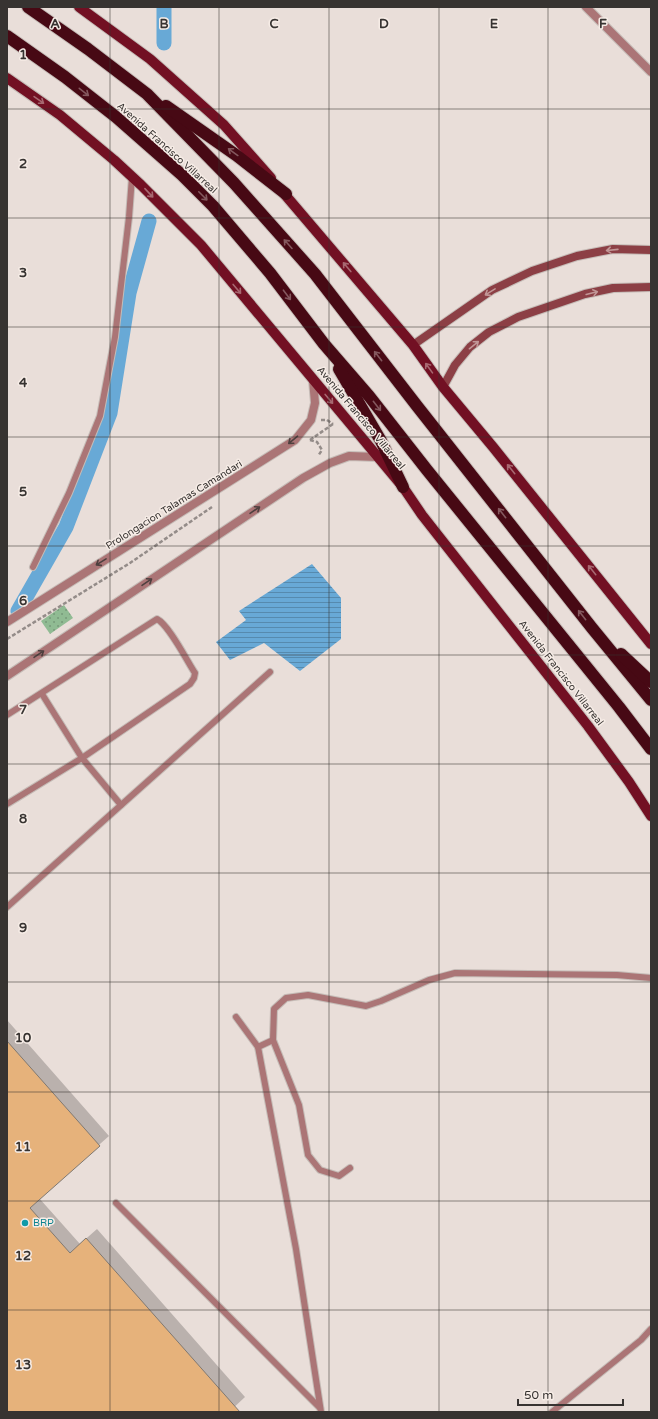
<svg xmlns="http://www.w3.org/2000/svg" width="658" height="1419" font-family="'Varela Round',sans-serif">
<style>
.park{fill:url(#park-dots)}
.water{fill:url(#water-rules)}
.shadow{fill:#0003}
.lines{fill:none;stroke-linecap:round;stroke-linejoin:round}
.canal{stroke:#68a9d6;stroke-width:15}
.building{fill:#e6b27b;stroke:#807972}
.lane-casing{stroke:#c5bcb7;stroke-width:8}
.street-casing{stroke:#c5bcb7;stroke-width:10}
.secondary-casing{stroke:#c5bcb7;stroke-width:10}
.primary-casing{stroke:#c5bcb7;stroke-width:12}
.highway-casing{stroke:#c5bcb7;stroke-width:14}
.path{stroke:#948c89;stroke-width:2.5;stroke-dasharray:4 2;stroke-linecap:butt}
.lane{stroke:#ab7576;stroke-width:6}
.street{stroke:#ab7576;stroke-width:8}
.secondary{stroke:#8c3f45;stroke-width:8}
.primary{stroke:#721023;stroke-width:10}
.highway{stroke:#470914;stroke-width:12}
.oneway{stroke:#84585e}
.oneway2{stroke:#a76871}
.oneway3{stroke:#c19696}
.oneway4{stroke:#4e403f}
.grid{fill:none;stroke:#373331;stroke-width:1;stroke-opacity:0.55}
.culture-dot{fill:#0f9aa8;stroke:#f6ece6;stroke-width:1.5}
.labels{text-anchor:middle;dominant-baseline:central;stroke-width:3;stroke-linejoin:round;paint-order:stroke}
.street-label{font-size:10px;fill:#373331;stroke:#f6ece6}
.culture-label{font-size:10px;fill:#0d838f;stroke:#f6ece6;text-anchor:start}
.grid-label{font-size:13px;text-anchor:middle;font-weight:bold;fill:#373331;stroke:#f6ece6;stroke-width:3;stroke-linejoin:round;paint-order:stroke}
</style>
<defs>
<pattern id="park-dots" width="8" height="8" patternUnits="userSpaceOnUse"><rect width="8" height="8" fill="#90bb93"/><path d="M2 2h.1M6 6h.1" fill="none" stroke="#769979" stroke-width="1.8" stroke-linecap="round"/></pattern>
<pattern id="water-rules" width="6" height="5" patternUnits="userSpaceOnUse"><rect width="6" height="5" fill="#68a9d6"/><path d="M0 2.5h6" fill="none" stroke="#568aae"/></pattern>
</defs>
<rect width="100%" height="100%" fill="#e9ded9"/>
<!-- park -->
<polygon class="park" points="64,605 73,618 50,634 41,621"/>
<!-- water -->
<polygon class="water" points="312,564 341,598 341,639 300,671 264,643 230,660 216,642 246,620 239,611"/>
<!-- shadow -->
<polygon class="shadow" points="7,1020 109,1136 39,1198 80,1244 97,1229 245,1397 229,1412 7,1412"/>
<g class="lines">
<!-- canal -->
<g class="canal">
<polyline points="164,43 164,7"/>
<polyline points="18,611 66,527 110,413 129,293 149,221"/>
</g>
</g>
<!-- building -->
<polygon class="building" points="7,1041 100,1146 30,1208 70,1253 86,1238 240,1412 7,1412"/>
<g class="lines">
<defs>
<g id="lane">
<polyline points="33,567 69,493 100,416 115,337 129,217 132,177"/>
<polyline points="42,694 82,758 121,805"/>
<path d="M7,715L157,619C169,625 187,661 195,673L194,678L190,684L82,758L7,804"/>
<polyline points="7,907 270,672"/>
<polyline points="236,1017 258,1047 296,1249 321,1412"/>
<polyline points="258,1047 273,1040"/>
<polyline points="350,1168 339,1176 320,1170 308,1155 299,1105 273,1040 274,1009 286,998 308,995 366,1006 381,1001 429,980 455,973 617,975 651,978"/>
<polyline points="116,1203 320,1408"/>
<polyline points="552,1412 641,1340 651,1329"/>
</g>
<g id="street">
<polyline points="586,7 651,72"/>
<polyline points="7,622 295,440 311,420 315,403 313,380"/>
<polyline points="7,676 303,478 330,463 349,456 377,457"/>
</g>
<g id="secondary">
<polyline points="413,345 492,290 532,271 577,256 613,249 651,250"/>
<polyline points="443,387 455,365 470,347 489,332 518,317 585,294 613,288 651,287"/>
</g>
<g id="primary">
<polyline points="79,7 150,59 224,125 271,178"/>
<polyline points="7,78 60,115 114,160 141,185 201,245 403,487 422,515 588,726 629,782 651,816"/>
<polyline points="281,190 413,345 443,387 493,447 651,644"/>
</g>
<g id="highway">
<polyline points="28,7 88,49 147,94 234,183 315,274 417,406 592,628 651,700"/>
<polyline points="7,36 65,77 116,117 182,175 213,206 270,273 324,344 369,396 427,470 619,707 651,749"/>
<polyline points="166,106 236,155 286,194"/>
<polyline points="339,369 381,441 403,487"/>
<polyline points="621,654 651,682"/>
</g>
</defs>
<!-- lane casing -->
<use href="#lane" class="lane-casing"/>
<!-- street casing -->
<use href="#street" class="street-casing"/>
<!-- secondary casing -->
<use href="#secondary" class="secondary-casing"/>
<!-- primary casing -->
<use href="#primary" class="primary-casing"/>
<!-- highway casing -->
<use href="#highway" class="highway-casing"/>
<!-- path -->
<g class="path">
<polyline points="321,420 327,420 333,424"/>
<polyline points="310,440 317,442 322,450 318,456"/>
<polyline points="310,440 333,424"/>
<polyline points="7,639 130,563 212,507"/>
</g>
<!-- lane -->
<use href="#lane" class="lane"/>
<!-- street -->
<use href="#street" class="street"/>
<!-- secondary -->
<use href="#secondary" class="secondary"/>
<!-- primary -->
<use href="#primary" class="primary"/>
<!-- highway -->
<use href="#highway" class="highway"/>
</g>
<!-- one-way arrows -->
<defs><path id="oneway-shaft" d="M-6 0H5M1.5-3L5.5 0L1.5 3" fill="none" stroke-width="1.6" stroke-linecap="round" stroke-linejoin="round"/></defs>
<g class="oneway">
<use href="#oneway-shaft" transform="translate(84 92) rotate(38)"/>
<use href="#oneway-shaft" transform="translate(233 152) rotate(-144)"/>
<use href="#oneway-shaft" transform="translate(203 196) rotate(45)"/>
<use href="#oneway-shaft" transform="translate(288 244) rotate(-132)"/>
<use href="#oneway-shaft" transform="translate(287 295) rotate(53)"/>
<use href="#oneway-shaft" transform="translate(378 356) rotate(-128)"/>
<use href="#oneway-shaft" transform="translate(377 406) rotate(52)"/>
<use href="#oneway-shaft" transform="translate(502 513) rotate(-128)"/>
<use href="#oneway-shaft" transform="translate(582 615) rotate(-128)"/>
</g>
<g class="oneway2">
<use href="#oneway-shaft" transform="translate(39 100) rotate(35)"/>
<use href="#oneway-shaft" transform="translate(149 193) rotate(47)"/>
<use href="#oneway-shaft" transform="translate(347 267) rotate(-130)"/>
<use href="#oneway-shaft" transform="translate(237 289) rotate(50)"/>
<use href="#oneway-shaft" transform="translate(429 368) rotate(-126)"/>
<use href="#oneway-shaft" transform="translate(329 399) rotate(50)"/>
<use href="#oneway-shaft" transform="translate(511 469) rotate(-129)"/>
<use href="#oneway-shaft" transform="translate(592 570) rotate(-129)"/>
</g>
<g class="oneway3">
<use href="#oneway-shaft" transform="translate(612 250) rotate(174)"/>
<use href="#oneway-shaft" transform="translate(490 292) rotate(148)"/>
<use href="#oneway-shaft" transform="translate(592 293) rotate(-14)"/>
<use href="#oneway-shaft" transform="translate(474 345) rotate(-39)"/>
</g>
<g class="oneway4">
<use href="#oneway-shaft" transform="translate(293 440) rotate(140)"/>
<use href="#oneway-shaft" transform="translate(255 510) rotate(-34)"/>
<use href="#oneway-shaft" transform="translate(101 562) rotate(148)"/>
<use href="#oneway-shaft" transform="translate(147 582) rotate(-34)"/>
<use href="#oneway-shaft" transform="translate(39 654) rotate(-34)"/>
</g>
<!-- grid -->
<path class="grid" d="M110,7V1412M219,7V1412M329,7V1412M439,7V1412M548,7V1412M7,109H651M7,218H651M7,327H651M7,437H651M7,546H651M7,655H651M7,764H651M7,873H651M7,982H651M7,1092H651M7,1201H651M7,1310H651"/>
<!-- markers -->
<circle class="culture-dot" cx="25" cy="1223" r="4"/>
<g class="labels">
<!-- street labels -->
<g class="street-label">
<text transform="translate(167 148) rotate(42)">Avenida Francisco Villarreal</text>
<text transform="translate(361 418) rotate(50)">Avenida Francisco Villarreal</text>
<text transform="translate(174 505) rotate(-32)">Prolongacion Talamas Camandari</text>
<text transform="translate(561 673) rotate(52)">Avenida Francisco Villarreal</text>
</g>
<!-- culture labels -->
<g class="culture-label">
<text x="33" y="1223">BRP</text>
</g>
</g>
<g class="grid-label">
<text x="55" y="28">A</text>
<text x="164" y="28">B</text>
<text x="274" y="28">C</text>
<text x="384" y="28">D</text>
<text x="494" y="28">E</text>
<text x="603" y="28">F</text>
<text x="23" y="59">1</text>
<text x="23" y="168">2</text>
<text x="23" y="277">3</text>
<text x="23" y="387">4</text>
<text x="23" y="496">5</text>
<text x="23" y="605">6</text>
<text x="23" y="714">7</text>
<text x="23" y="823">8</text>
<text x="23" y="932">9</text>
<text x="23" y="1042">10</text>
<text x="23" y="1151">11</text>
<text x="23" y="1260">12</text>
<text x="23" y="1369">13</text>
</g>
<!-- border -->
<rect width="658" height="1419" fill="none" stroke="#373331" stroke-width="16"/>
<!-- scale -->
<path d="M518 1399v6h105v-6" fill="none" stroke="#373331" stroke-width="2"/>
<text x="524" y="1399" font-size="12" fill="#373331" stroke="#f6ece6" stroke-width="3" paint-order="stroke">50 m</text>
</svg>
